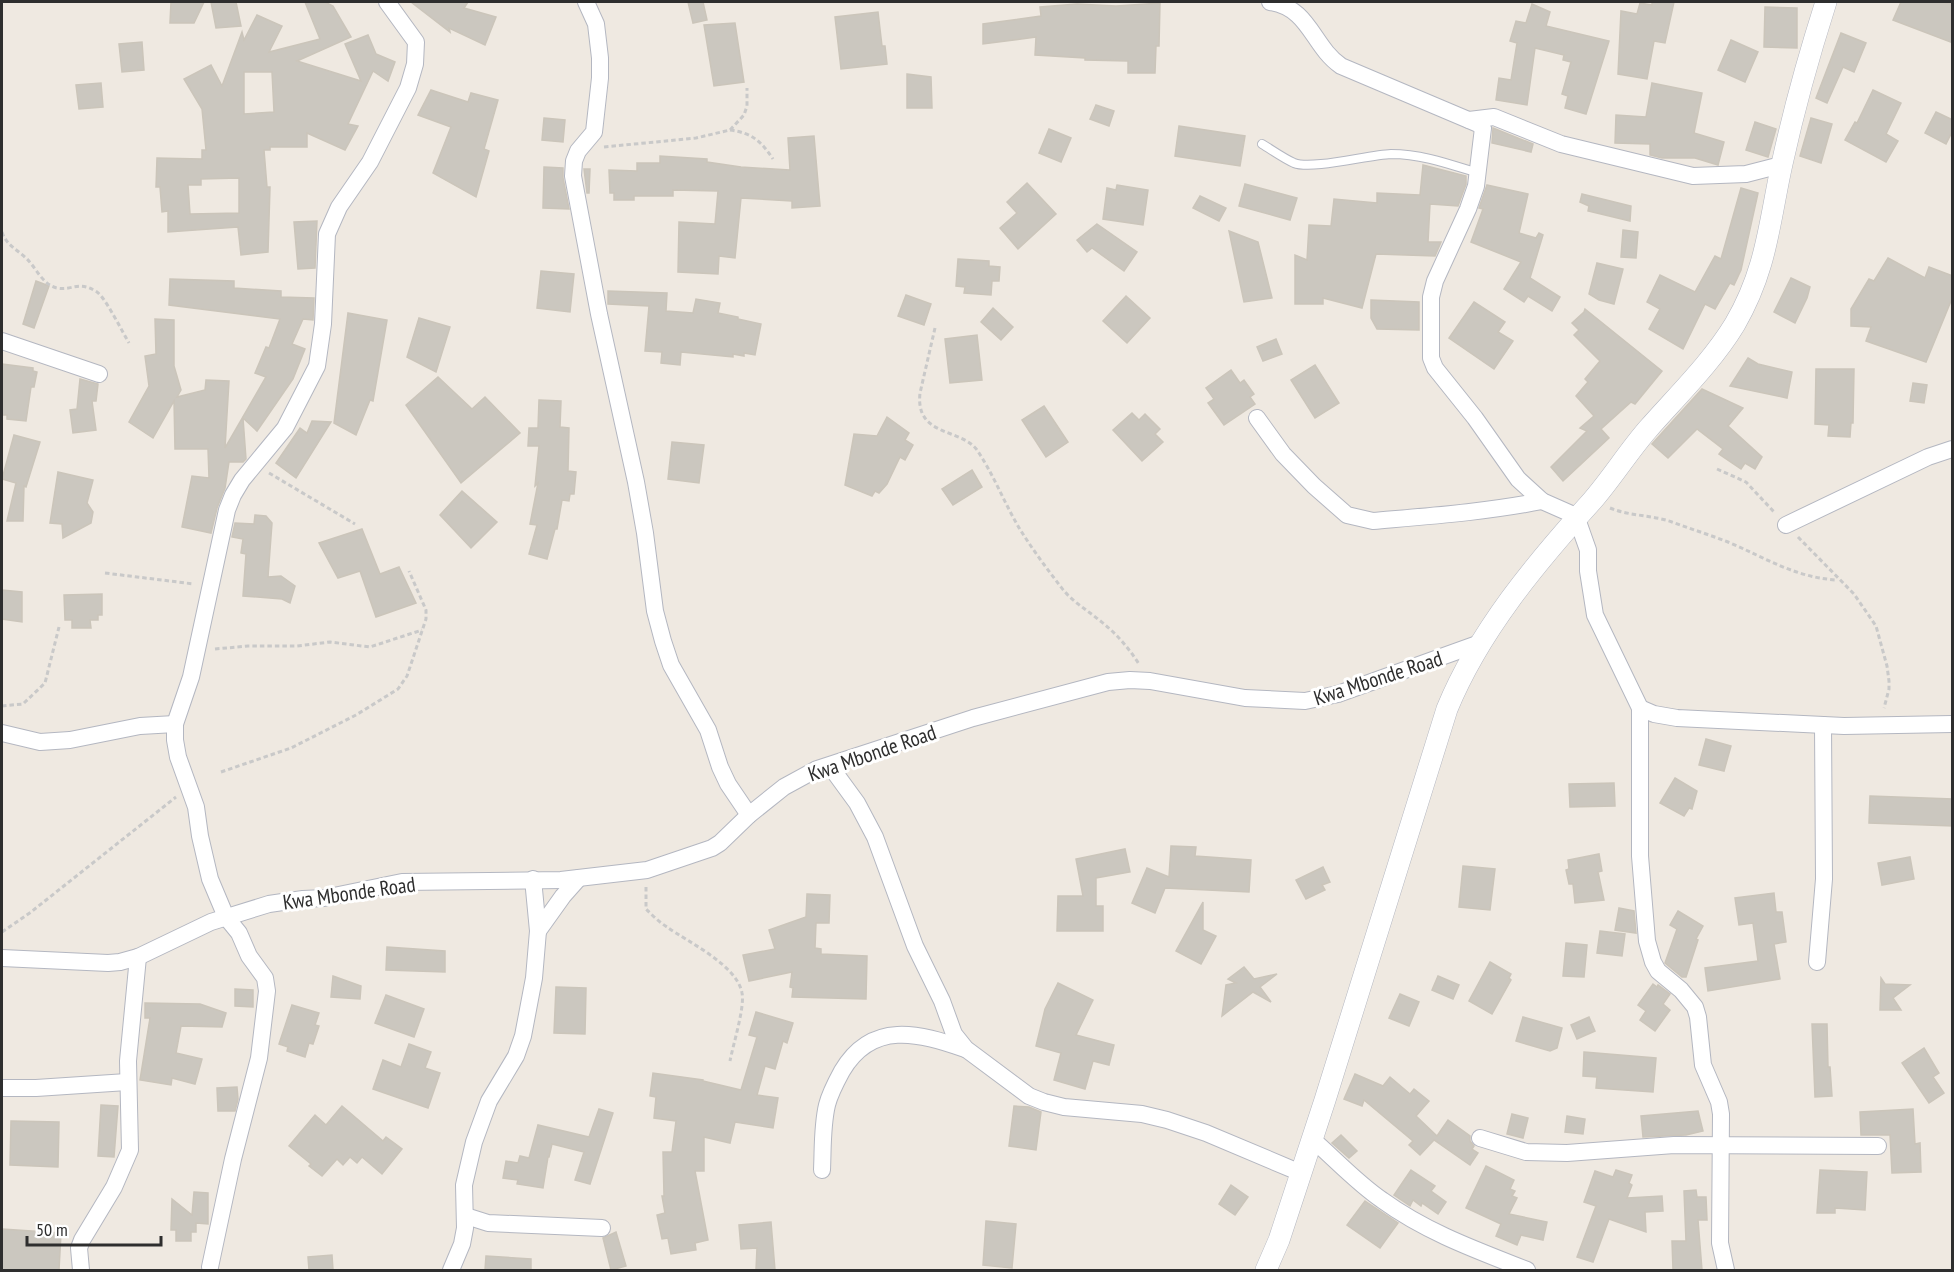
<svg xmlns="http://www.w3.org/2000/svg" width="1954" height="1272" font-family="'PT Sans Narrow',sans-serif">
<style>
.building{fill:#cbc7bf;stroke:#cbc5ba;stroke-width:1.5;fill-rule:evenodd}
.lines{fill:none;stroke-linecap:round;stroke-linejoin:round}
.service-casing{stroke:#b4b7c1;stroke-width:10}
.minor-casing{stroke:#b4b7c1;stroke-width:18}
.tertiary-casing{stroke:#b4b7c1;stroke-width:22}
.path{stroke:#c9c9c9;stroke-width:3;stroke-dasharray:4.5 3;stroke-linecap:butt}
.service{stroke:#fff;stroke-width:8}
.minor{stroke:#fff;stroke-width:16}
.tertiary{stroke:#fff;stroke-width:21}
.labels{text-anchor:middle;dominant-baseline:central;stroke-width:6;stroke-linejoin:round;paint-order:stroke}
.street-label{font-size:21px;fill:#2e2e2e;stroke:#fff}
</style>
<rect width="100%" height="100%" fill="#efe9e1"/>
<!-- building -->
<g class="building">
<polygon points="171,2 204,2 194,23 170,23"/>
<polygon points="211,2 236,2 241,26 216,28"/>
<path d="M305,2H325L333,6L351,37L297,61L361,81L345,44L368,35L376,54L395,62L388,81L373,71L348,124L358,126L345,150L307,133V147H270V150H264L267,187H270L268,252L241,255L238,227L168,232V211L162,212L160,187H156L157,158L202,159V150H206L202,109L184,79L211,65L222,86L242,32L244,40L257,15L282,26L269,52L320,39ZM244,72H272L274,112L244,114ZM239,178V213L190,214L188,185H201V179Z"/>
<polygon points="411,2 468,2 464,8 496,17 485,45 449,28 450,32"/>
<polygon points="688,2 703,2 707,20 693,23"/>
<polygon points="1652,2 1674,2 1665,43 1654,41 1647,79 1618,74 1621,11 1637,14 1640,3 1652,5"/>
<polygon points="1901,2 1942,2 1953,4 1953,43 1893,20"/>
<polygon points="1160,3 1159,46 1156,46 1155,73 1128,73 1128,61 1085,60 1085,58 1035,55 1036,37 983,44 983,24 1041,16 1040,7 1077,4 1116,6"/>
<polygon points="1532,4 1550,12 1546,26 1609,41 1586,114 1565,108 1568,96 1562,94 1571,62 1563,60 1564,55 1535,48 1527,105 1496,100 1499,78 1511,80 1517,43 1510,41 1516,21 1526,23"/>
<polygon points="1765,7 1797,8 1797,48 1764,47"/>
<polygon points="878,12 882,46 885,46 887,64 841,69 835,17"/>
<polygon points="735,23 744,82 714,86 704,25"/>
<polygon points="1841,33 1866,43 1854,72 1843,67 1827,103 1816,98"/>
<polygon points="1731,40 1758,52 1745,82 1718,70"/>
<polygon points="142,42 144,70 122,72 119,44"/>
<polygon points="907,74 931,77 932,108 907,108"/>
<polygon points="101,83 103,107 79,109 76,85"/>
<polygon points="1652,83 1702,93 1694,133 1724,142 1718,165 1695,158 1662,158 1650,155 1650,144 1615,143 1616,115 1646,117"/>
<polygon points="431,90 468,102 471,93 498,100 484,149 489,151 476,197 433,173 451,127 418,115"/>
<polygon points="1873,90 1901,103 1886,134 1898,141 1886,162 1845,140 1855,122 1857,123"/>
<polygon points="1096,105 1114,111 1109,126 1090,119"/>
<polygon points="1936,112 1953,120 1953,130 1946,144 1925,133"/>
<polygon points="544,118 565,120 563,142 542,140"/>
<polygon points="1811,118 1832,124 1821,163 1800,156"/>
<polygon points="1755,122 1776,129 1768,157 1746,150"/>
<polygon points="1179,126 1245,136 1240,166 1175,156"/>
<polygon points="1493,128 1533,144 1531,152 1492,143"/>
<polygon points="1049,129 1071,138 1061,162 1039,153"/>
<polygon points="814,136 820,206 792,208 792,201 741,198 735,258 719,256 718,274 678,272 679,222 715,224 718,191 673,190 673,196 634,196 634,200 614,200 614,193 610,193 609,170 637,171 637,163 660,163 660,156 707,159 707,162 741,167 790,170 788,138"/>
<polygon points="1423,165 1466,176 1466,184 1458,206 1430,204 1428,242 1441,242 1435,256 1376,254 1362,308 1323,298 1323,304 1295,304 1295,255 1307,260 1309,225 1331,226 1334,199 1377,203 1377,193 1420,195"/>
<polygon points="544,167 563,168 563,178 569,209 543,208"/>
<polygon points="584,169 590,169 589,193 587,193"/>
<polygon points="1027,183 1056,214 1018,249 1000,228 1017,213 1007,202"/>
<polygon points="1245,184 1297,198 1290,220 1239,206"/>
<polygon points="1117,185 1148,190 1143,225 1103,219 1107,188 1116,190"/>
<polygon points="1487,185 1528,194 1519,233 1536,238 1539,233 1543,235 1530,278 1560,297 1552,311 1528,296 1524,302 1504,289 1521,262 1471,242 1483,209 1479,208"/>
<polygon points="1741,188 1758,193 1741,270 1734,285 1730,283 1715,309 1705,304 1683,349 1649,329 1660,309 1647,302 1660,275 1695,292 1715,256 1721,259"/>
<polygon points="1582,194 1631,206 1630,221 1588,211 1589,206 1580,202"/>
<polygon points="1200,196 1226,208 1219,221 1193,208"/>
<polygon points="317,221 315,268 298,269 294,222"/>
<polygon points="1097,224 1137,252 1124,271 1092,248 1087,252 1077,240"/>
<polygon points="1623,230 1638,232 1636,258 1621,257"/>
<polygon points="1229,231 1258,242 1272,298 1244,302"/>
<polygon points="1888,258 1925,278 1929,267 1953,276 1953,296 1926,362 1866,341 1871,327 1851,326 1851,309 1869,279 1874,281"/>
<polygon points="958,259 989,261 989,266 1000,267 999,281 992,281 991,295 964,293 965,287 956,286"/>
<polygon points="1597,263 1623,269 1614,304 1599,300 1589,294"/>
<polygon points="541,271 574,274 570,312 537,308"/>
<polygon points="1791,278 1810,287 1807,298 1795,323 1774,312"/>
<polygon points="170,279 234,281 234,288 281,291 281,297 314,298 313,320 303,319 292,344 305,349 293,379 257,431 243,418 246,459 243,462 229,462 225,488 217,508 211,533 182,527 192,476 209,478 208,449 175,449 174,401 153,438 129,422 149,386 145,356 156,354 155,319 174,320 174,366 181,390 177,397 205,390 206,380 229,381 225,448 266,377 255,373 266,347 269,348 280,319 169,305"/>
<polygon points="36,281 49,286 34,328 23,324"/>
<polygon points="608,291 667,293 666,311 693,313 696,299 720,303 718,313 738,317 738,319 761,324 755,355 744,353 744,356 733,354 733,357 681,352 680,365 661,363 662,352 645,351 649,306 608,304"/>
<polygon points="906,295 931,304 924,325 898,316"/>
<polygon points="1126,296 1150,318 1127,343 1103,321"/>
<polygon points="1371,300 1419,302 1419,330 1377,329 1371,318"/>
<polygon points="1474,302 1505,322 1498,332 1513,341 1494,369 1449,338"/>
<polygon points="993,308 1013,327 1001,340 981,322"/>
<polygon points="1585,309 1662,371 1635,404 1631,402 1601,429 1609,438 1563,481 1551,467 1587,431 1580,428 1594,416 1576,396 1588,382 1585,379 1600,361 1574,335 1579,330 1572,323 1584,312"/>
<polygon points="348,313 387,320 373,401 370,400 356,435 334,423"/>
<polygon points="419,318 450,327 436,372 407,357"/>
<polygon points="977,335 982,380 950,383 945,339"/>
<polygon points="1276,339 1282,354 1263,361 1257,347"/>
<polygon points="1748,358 1758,364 1792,372 1787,398 1730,386"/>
<polygon points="2,364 33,368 33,371 37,372 34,387 31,387 26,421 7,419 7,415 2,415"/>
<polygon points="1315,365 1339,403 1315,418 1291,380"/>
<polygon points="1816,369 1854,369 1853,423 1851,423 1850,437 1828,436 1829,425 1815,424"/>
<polygon points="1231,370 1240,383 1244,380 1254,394 1250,397 1255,404 1224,425 1208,403 1214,399 1206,388"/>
<polygon points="438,377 472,409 485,397 520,433 461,483 406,405"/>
<polygon points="80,379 98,384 96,401 92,401 96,430 73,433 70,410 77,409"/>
<polygon points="1913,383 1927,385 1924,403 1910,401"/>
<polygon points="1702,389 1743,408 1728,426 1762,457 1755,469 1745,463 1741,469 1719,454 1723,449 1697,429 1668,458 1652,444"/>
<polygon points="539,400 561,401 560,427 569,428 568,471 576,472 574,494 570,494 569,501 562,500 557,529 555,529 547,559 529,554 537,525 530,524 538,483 535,486 539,446 528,446 529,428 538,428"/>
<polygon points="1044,406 1068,442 1046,457 1022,420"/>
<polygon points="1132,413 1139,420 1145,414 1160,429 1155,434 1163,442 1142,461 1113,430"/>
<polygon points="887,417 909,433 905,440 913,445 905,460 900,457 887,484 879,493 875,491 872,496 845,485 854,434 877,436"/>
<polygon points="312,421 331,422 296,478 276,463 300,428 307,433"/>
<polygon points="14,435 40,442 26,487 24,486 23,521 7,521 16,483 2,479"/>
<polygon points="672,442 704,445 699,483 668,479"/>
<polygon points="972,470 982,487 953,505 942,489"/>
<polygon points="58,472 93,480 87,503 93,512 91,523 63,538 62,524 50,523"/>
<polygon points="462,491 497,522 471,548 440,515"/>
<polygon points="255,515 266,516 272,523 268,577 281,576 295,586 290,603 282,599 243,596 246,554 241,553 243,539 232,537 235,523 254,524"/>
<polygon points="362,529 380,574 399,567 416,603 376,617 360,571 338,578 319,543"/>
<polygon points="2,590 22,592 22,622 2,619"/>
<polygon points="102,594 102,615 98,615 98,620 90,620 91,628 72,628 72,620 65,620 64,595"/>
<polygon points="1706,739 1731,746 1724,771 1699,765"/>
<polygon points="1675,778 1697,791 1692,809 1689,808 1684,816 1660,803"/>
<polygon points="1614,783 1615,806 1570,807 1569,784"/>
<polygon points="1870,796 1953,799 1953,826 1869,823"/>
<polygon points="1171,846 1196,847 1195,856 1251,860 1249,892 1165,888 1155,913 1132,903 1147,868 1169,877"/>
<polygon points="1125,849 1130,872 1096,878 1096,906 1103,906 1103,931 1057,931 1058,896 1083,896 1076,859"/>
<polygon points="1599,854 1602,871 1598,872 1604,900 1575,903 1573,884 1569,884 1566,870 1569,869 1568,860"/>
<polygon points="1910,857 1914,879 1882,885 1878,863"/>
<polygon points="1463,866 1495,869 1490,910 1459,907"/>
<polygon points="1323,867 1330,882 1322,885 1325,890 1306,899 1296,880"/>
<polygon points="1774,893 1776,912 1782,912 1786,942 1774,944 1780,979 1708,991 1705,968 1758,961 1753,923 1739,925 1735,898"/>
<polygon points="807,894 830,895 829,923 816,923 815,948 821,949 821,954 867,956 866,999 792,997 793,988 790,987 792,972 749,981 743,955 775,949 769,930 806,917"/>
<polygon points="1203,902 1203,930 1216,936 1201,964 1176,951"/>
<polygon points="1619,908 1634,911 1636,933 1615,930"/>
<polygon points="1678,911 1703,926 1696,939 1698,940 1686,977 1682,977 1665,963 1677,929 1670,925"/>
<polygon points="1600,931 1625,934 1622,956 1597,953"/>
<polygon points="1566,943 1587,945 1584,977 1563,976"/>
<polygon points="387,947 445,951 445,972 386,970"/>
<polygon points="1490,962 1511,974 1509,978 1511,980 1492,1014 1469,1001"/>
<polygon points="1244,967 1254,979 1277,974 1260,987 1271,1002 1253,992 1222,1016 1226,985 1236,983 1228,979"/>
<polygon points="333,976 361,986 360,999 331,997"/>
<polygon points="1438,976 1459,985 1453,999 1432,990"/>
<polygon points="1881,978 1885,984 1910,985 1893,998 1901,1010 1880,1010"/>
<polygon points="1058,983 1093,1000 1076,1035 1114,1045 1109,1065 1093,1061 1085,1089 1054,1080 1061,1053 1036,1046 1045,1009"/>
<polygon points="1653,984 1657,987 1658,985 1670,994 1663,1004 1670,1010 1655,1031 1640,1020 1646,1011 1638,1005"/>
<polygon points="556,987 586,988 585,1034 554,1033"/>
<polygon points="235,989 253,990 253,1007 235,1006"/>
<polygon points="1400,994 1419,1002 1409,1026 1389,1018"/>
<polygon points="386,995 424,1009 414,1037 375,1023"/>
<polygon points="145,1003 200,1004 226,1013 222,1027 181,1026 176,1053 202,1059 195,1084 172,1078 171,1085 140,1080 150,1018 145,1018"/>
<polygon points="292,1005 319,1013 315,1025 319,1026 313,1044 309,1043 305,1057 287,1051 288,1047 279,1044"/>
<polygon points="756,1012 793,1023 787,1043 783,1041 775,1069 765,1066 757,1095 778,1098 773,1128 735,1122 730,1143 704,1137 704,1171 695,1171 708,1240 695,1243 696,1250 671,1254 668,1238 662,1239 657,1215 665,1213 662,1196 664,1196 663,1152 672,1152 676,1121 654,1118 656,1097 650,1096 653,1073 703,1080 703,1081 741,1090 757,1037 749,1035"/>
<polygon points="1523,1017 1562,1028 1557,1048 1550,1051 1516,1041"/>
<polygon points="1589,1017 1595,1031 1577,1039 1571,1025"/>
<polygon points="1812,1024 1827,1024 1828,1067 1830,1067 1832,1096 1815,1097"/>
<polygon points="409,1044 431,1052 425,1068 440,1073 428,1108 373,1089 383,1060 401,1067"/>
<polygon points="1924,1048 1939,1073 1933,1077 1944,1093 1929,1103 1902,1063"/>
<polygon points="1584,1052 1656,1058 1653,1092 1596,1088 1597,1077 1583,1076"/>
<polygon points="1355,1074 1383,1086 1390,1077 1410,1094 1414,1089 1429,1101 1416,1116 1437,1136 1448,1120 1470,1136 1470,1141 1474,1146 1472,1149 1478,1153 1470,1165 1434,1140 1420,1155 1409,1145 1413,1141 1364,1100 1362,1106 1344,1099"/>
<polygon points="237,1087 238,1099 235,1111 218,1111 217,1088"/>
<polygon points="101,1105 118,1106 114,1157 98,1156"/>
<polygon points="342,1106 383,1141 386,1137 402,1149 382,1174 362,1157 357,1163 350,1157 343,1165 337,1159 322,1176 309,1166 311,1164 289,1146 315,1115 326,1125"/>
<polygon points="1014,1106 1029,1107 1041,1112 1036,1150 1009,1146"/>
<polygon points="599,1109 613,1113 590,1184 575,1180 584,1152 552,1144 549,1157 548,1157 543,1188 517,1184 518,1180 503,1178 506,1161 518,1163 520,1156 529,1158 538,1125 589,1137"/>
<polygon points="1913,1109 1915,1144 1920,1143 1921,1172 1892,1173 1890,1135 1861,1135 1860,1112"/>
<polygon points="1698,1111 1703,1131 1686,1135 1643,1137 1641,1116"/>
<polygon points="1512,1114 1528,1118 1523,1138 1507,1134"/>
<polygon points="1567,1116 1585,1119 1583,1134 1565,1132"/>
<polygon points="11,1121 59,1122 58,1167 10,1165"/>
<polygon points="1341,1135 1357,1151 1349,1158 1332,1143"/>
<polygon points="1486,1166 1514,1180 1510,1189 1515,1191 1512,1196 1517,1198 1509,1214 1547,1222 1543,1240 1521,1235 1517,1245 1496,1236 1501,1224 1466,1208"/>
<polygon points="1411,1170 1435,1186 1431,1191 1446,1202 1438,1214 1422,1203 1421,1206 1413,1200 1410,1206 1394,1195"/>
<polygon points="1616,1170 1632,1175 1629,1183 1632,1185 1627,1198 1662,1196 1663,1211 1645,1212 1646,1232 1609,1219 1593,1262 1577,1257 1596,1206 1584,1202 1595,1171 1613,1177"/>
<polygon points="1820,1170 1867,1172 1865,1210 1835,1208 1835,1213 1817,1213"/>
<polygon points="1231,1185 1248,1197 1235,1215 1219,1204"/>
<polygon points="1696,1190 1697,1197 1706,1197 1707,1220 1698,1220 1702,1270 1673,1270 1672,1241 1686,1241 1684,1191"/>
<polygon points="194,1192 208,1193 208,1224 196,1223 196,1232 191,1232 191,1241 176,1241 176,1230 171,1230 172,1199 192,1215"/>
<polygon points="1365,1201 1398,1223 1380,1248 1347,1225"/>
<polygon points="986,1221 1016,1224 1012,1268 983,1265"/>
<polygon points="771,1222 775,1270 756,1270 757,1248 741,1249 739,1225"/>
<polygon points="2,1229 61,1233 59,1270 2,1270"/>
<polygon points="616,1232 626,1266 611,1270 603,1238"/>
<polygon points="332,1255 333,1270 309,1270 308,1257"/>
<polygon points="486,1256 531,1259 531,1270 485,1270"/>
</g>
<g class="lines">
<defs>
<path id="service" d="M1262,144C1272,150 1283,158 1294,163C1312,170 1368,155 1391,154C1422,154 1449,164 1478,173"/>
<g id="minor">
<polyline points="586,2 596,24 600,58 600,78 594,132 578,151 574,161 573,176 599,314 636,482 645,533 655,611 663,641 671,665 708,730 720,767 728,784 749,815"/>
<path d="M1270,2C1310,8 1312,46 1341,66L1478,124L1483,128L1476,186L1468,209L1435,281L1431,297V358L1435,368L1475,418L1518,479L1542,501L1576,516L1588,550V571L1595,615L1640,708V856L1647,941L1653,962L1658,971L1681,990L1695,1007L1698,1017L1703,1065L1719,1102L1721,1114L1720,1243L1726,1270"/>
<polyline points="1469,120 1494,117 1561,144 1693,176 1746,174 1781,165"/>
<polyline points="2,341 99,374"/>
<path d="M1257,418L1283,454L1314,486L1347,515L1373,521C1430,516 1486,512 1542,501"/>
<polyline points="1786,525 1928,457 1952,449"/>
<polyline points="1640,708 1654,714 1677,718 1844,726 1952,724"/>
<polyline points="2,733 40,742 70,740 140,726 175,724"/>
<polyline points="830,766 857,803 875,837 915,946 942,1001 954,1034 966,1049 1029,1096 1044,1102 1064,1107 1142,1114 1167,1120 1206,1133 1301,1173"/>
<polyline points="538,931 563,896 579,878"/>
<polyline points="2,958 108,963 120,962 138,957 211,922 269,904 303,899 324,898 402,882 561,880 647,870 712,848 720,843 749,815 784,787 817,769 973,718 1108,682 1130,680 1150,681 1245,698 1305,701 1338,694 1480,643"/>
<polyline points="1817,962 1824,879 1823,725"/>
<polyline points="2,1088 36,1088 127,1082"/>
<polyline points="1480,1138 1526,1152 1567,1153 1674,1145 1878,1146"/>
<path d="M1312,1139C1335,1159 1357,1183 1382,1200C1426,1232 1476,1250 1527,1270"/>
<path d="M822,1170C823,1148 822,1126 827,1105C830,1093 836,1082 842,1071C872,1020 919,1033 965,1049"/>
<polyline points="466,1216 488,1223 602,1228"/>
<polyline points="210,1267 233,1159 259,1058 267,991 265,978 249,956 239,933 226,917 210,879 200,836 196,807 178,757 175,740 175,724 191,677 227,510 233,495 242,480 285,428 317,366 323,324 327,234 339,207 370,162 408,88 415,64 416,42 387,2"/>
<polyline points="81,1270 79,1248 82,1240 114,1187 130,1150 128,1061 138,957"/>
<polyline points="451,1270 462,1244 465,1228 464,1185 474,1142 489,1101 516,1056 523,1036 534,978 538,931 533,879"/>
</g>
<path id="tertiary" d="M1266,1270L1279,1240L1325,1100L1447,709C1479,631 1536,563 1592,501C1612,478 1628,452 1648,429C1677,396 1712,362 1735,324C1767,269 1769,223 1782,164C1794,109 1809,55 1826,2"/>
</defs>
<!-- service casing -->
<use href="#service" class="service-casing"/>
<!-- minor casing -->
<use href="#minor" class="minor-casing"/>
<!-- tertiary casing -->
<use href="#tertiary" class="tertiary-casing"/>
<!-- path -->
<g class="path">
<path d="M730,130C752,133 761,141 773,159"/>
<polyline points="604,147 696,138 730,130 744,115 747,106 747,88"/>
<path d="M2,232C6,245 18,250 27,259C36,268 43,285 57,288C72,291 79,280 97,292C105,297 123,333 129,343"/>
<path d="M935,328L920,393C915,437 961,428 977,450C994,475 1005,505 1021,531C1033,550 1047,569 1061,587C1071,601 1086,609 1099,620C1115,632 1128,647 1139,664"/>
<polyline points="1717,469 1746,482 1775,513"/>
<polyline points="269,473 355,524"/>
<path d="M1610,508C1629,516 1652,515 1672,522C1691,529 1710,535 1728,542C1766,558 1794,577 1836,580"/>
<polyline points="1798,537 1854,594 1876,626 1887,666 1889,681 1889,689 1884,708"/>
<polyline points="105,573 194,584"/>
<polyline points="215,649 248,646 297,646 330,642 370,647 422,630"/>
<polyline points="2,706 23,704 45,683 59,627"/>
<polyline points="221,772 291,748 356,715 398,689 407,676 426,619 426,610 409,571"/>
<path d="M646,887V909C652,915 659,922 667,927C688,942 737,965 742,993C745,1007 733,1045 730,1061"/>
<polyline points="2,932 31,912 176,797"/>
</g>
<!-- service -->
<use href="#service" class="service"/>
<!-- minor -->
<use href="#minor" class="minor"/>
<!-- tertiary -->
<use href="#tertiary" class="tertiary"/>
</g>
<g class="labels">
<!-- street labels -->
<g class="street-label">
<text transform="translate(1378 678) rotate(-18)">Kwa Mbonde Road</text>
<text transform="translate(872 753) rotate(-19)">Kwa Mbonde Road</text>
<text transform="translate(349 893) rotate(-8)">Kwa Mbonde Road</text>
</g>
</g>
<!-- border -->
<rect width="1954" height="1272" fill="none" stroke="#2e2e2e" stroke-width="6"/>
<!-- scale -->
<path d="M27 1236v9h134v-9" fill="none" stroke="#2e2e2e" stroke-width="3"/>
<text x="36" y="1236" font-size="18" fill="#2e2e2e" stroke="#ffffff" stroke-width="4.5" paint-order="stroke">50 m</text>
</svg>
